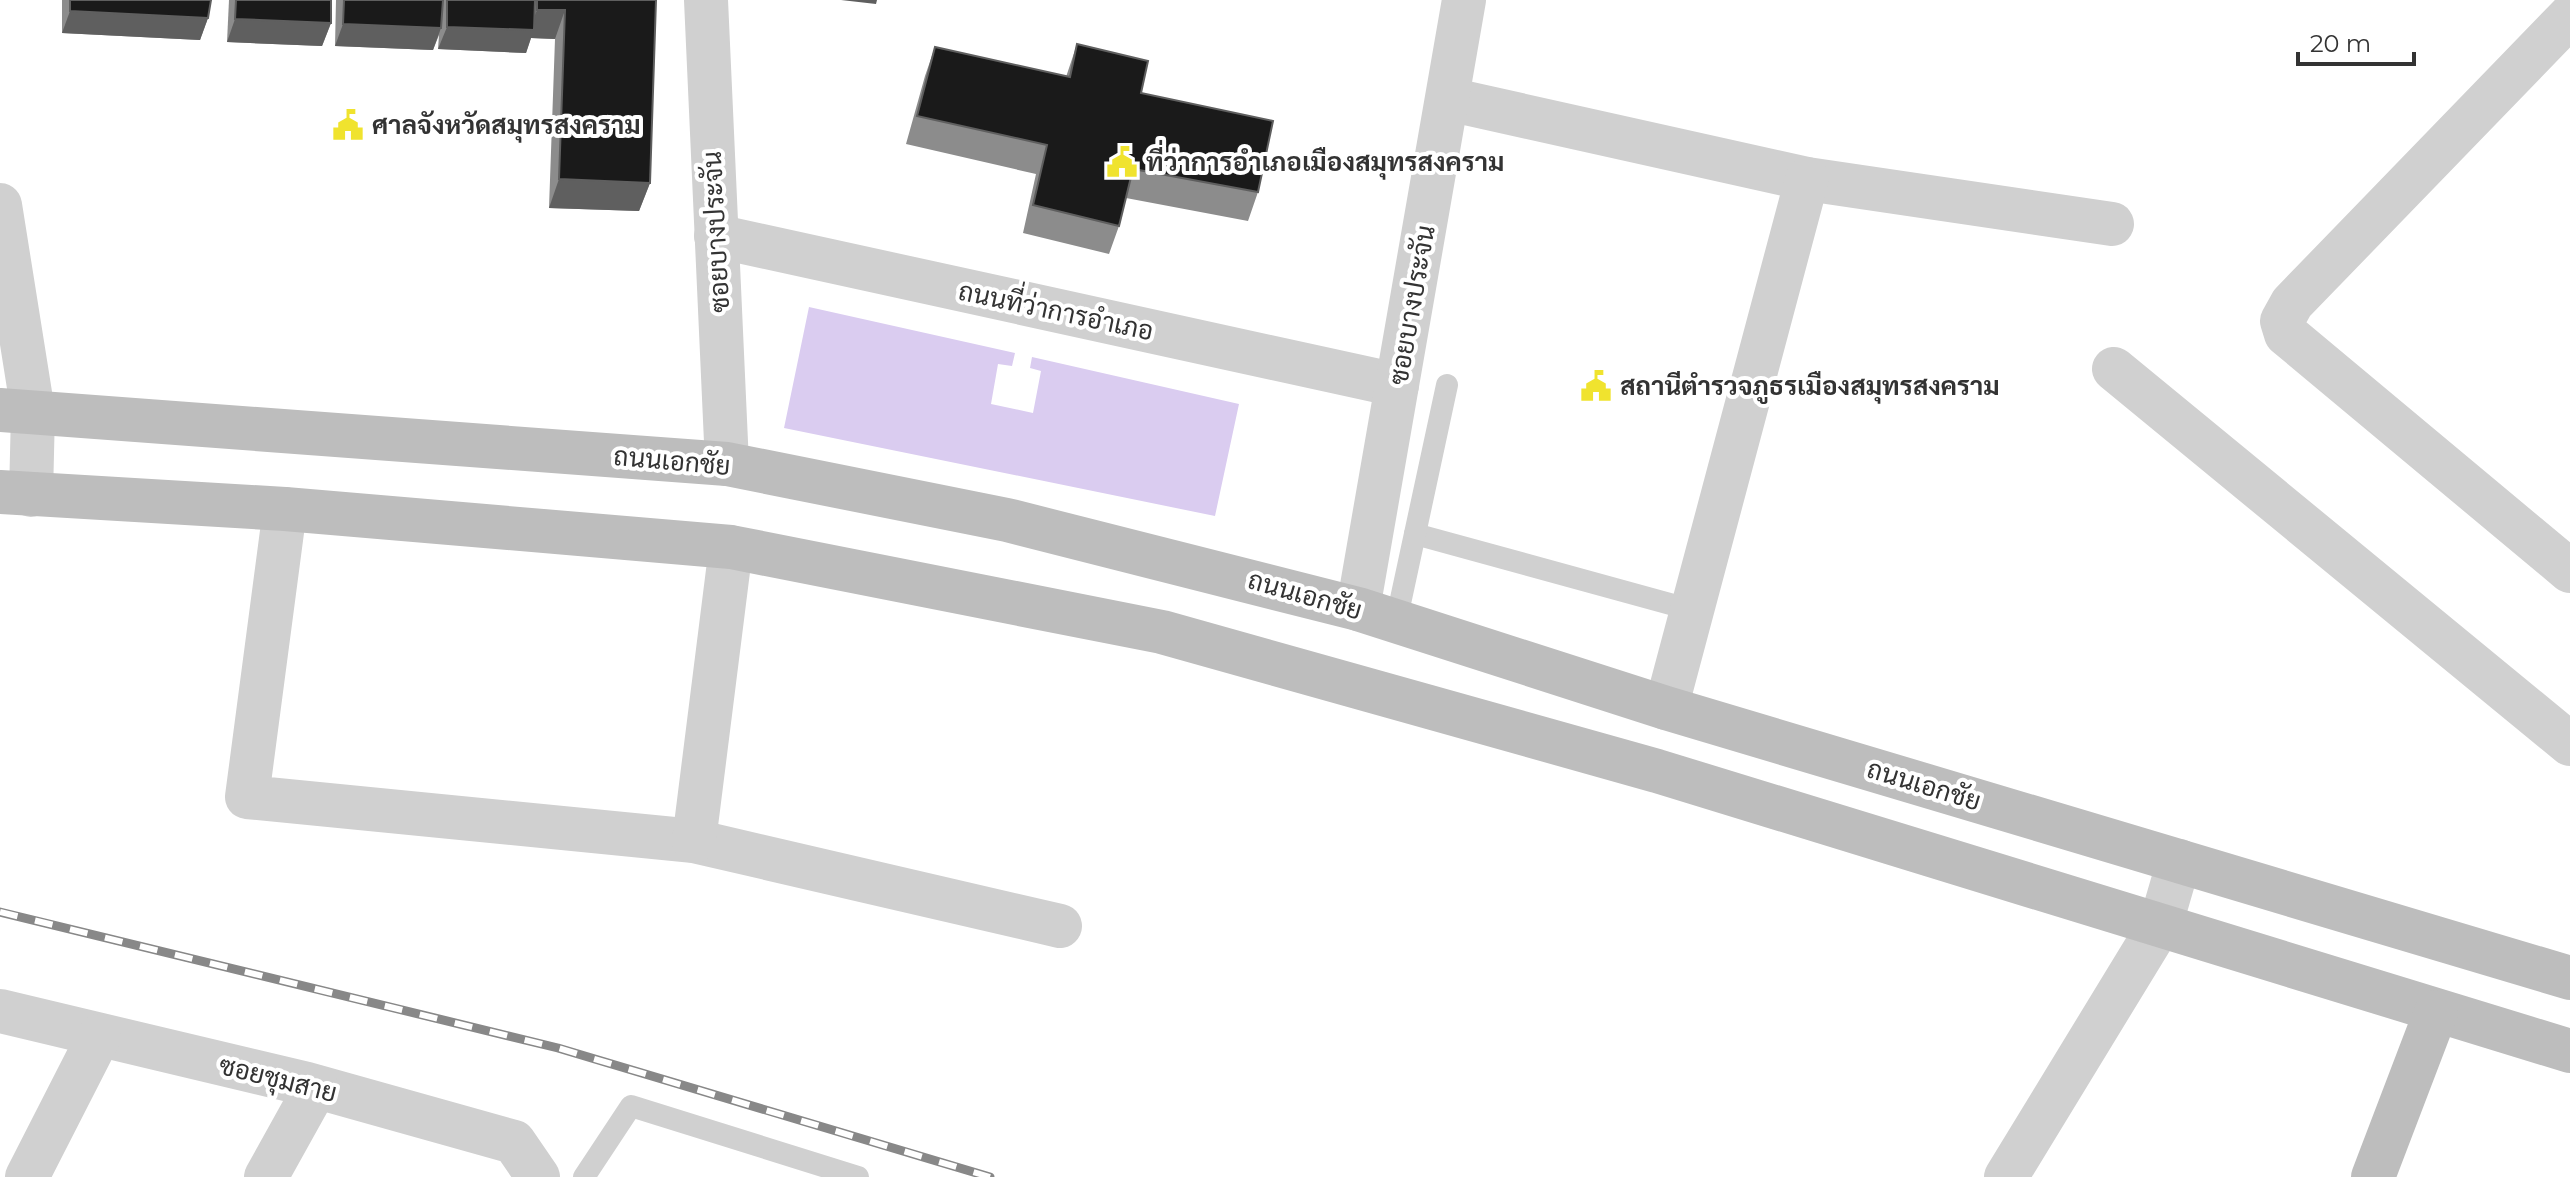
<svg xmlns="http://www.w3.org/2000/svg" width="2570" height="1177" font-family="Montserrat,Sarabun,sans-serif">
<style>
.water{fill:#daccf0}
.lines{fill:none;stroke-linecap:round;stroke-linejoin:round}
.lane{stroke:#d0d0d0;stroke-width:22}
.street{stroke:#d0d0d0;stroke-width:44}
.secondary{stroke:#bdbdbd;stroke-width:44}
.rail-casing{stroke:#888;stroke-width:9}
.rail{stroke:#fff;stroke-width:6;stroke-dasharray:18;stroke-linecap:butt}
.wall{fill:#8c8c8c}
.shaded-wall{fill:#5f5f5f}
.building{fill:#1a1a1a;stroke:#5f5f5f;stroke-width:2}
.labels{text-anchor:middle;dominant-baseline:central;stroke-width:8;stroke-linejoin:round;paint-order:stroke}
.poi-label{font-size:26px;font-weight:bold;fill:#333;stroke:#fff;text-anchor:start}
.street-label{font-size:26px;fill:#333;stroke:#fff}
</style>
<rect width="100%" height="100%" fill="#fff"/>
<!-- water -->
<polygon class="water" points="809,307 1015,353 1012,366 998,364 991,404 1033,413 1041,371 1030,368 1032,357 1239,404 1215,516 784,428"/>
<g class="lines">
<!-- lane -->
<g class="lane">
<polyline points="1415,534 1692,610"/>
<polyline points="1396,622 1447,385"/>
<polyline points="584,1177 631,1106 858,1177"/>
</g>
<!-- street -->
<g class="street">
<polyline points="706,0 727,464"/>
<polyline points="2570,16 2292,303 2282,321 2286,334 2570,571"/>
<polyline points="1448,99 1807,179 2112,224"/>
<polyline points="0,205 33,412 31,495"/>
<polyline points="716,236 1397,385"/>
<polyline points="2114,369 2570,744"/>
<polyline points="285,509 247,797 694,841 1060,926"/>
<polyline points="1358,609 1464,0"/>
<polyline points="1666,708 1807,179"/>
<polyline points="694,841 731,547"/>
<polyline points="0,1011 307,1084 514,1142 538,1177"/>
<polyline points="27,1177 99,1036"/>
<polyline points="266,1177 316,1087"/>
<polyline points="2006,1177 2161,923 2179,861"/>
</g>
<!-- secondary -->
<g class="secondary">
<polyline points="0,410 727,464 1007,520 1358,609 1666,708 2570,978"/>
<polyline points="0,492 285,509 731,547 1162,632 1657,771 2570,1051"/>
<polyline points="2373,1177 2436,1012"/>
</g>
<defs>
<polyline id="rail" points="0,912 558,1048 990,1177"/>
</defs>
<!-- rail casing -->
<use href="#rail" class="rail-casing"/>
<!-- rail -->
<use href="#rail" class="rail"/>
</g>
<!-- wall -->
<g class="wall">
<polygon points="62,0 211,0 208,18 200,40 62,33"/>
<polygon points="229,0 331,0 331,23 322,46 227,42"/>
<polygon points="336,0 656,0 650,183 639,211 549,208 555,39 531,38 526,53 438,49 439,35 433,50 335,46"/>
<polygon points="1077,44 1141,93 1258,192 1248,221 1126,198 1119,226 1109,254 1023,233 1036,174 906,144 925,76 935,47 1066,77"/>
</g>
<!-- shaded-wall -->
<g class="shaded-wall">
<polygon points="841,0 877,0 876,4"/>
<polygon points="537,10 565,10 555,39 531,38 526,53 438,49 447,27 529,30"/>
<polygon points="70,11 208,18 200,40 62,33"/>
<polygon points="235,19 331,23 322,46 227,42"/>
<polygon points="343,24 441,28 433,50 335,46"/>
<polygon points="559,179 650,183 639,211 549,208"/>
</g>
<!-- building -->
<g class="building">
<polygon points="70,0 211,0 208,18 70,11"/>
<polygon points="236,0 331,0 331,23 235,19"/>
<polygon points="344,0 443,0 441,28 343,24"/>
<polygon points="447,0 535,0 534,30 447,27"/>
<polygon points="537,0 656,0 650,183 559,179 565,10 537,10"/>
<polygon points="1077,44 1148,61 1141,93 1273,121 1258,192 1133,169 1119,226 1033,205 1047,145 917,116 935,47 1070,77"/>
</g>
<!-- icons -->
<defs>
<symbol id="civic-bare" viewBox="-9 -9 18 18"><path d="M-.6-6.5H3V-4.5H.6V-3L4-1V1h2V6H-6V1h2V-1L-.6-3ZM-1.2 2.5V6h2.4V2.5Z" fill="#f0e32e" stroke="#fff" stroke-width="2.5" paint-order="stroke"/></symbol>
</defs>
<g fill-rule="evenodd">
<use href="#civic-bare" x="326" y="103" width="44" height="44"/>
<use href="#civic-bare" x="1100" y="140" width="44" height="44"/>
<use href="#civic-bare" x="1574" y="364" width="44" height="44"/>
</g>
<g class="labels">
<!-- poi labels -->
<g class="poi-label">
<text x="372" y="125">ศาลจังหวัดสมุทรสงคราม</text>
<text x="1146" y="162">ที่ว่าการอำเภอเมืองสมุทรสงคราม</text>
<text x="1620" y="386">สถานีตำรวจภูธรเมืองสมุทรสงคราม</text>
</g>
<!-- street labels -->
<g class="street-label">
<text transform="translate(716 232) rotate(-93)">ซอยบางประจัน</text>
<text transform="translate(1412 305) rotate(-80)">ซอยบางประจัน</text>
<text transform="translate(1056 311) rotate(12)">ถนนที่ว่าการอำเภอ</text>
<text transform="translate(672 461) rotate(5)">ถนนเอกชัย</text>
<text transform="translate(1305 595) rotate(16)">ถนนเอกชัย</text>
<text transform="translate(1924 785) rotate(17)">ถนนเอกชัย</text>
<text transform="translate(278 1079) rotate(14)">ซอยชุมสาย</text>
</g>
</g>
<!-- scale -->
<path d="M2298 52v12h116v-12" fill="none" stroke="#333333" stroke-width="4"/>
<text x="2310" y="52" font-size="24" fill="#333333" stroke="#ffffff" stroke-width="6" paint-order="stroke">20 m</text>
</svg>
